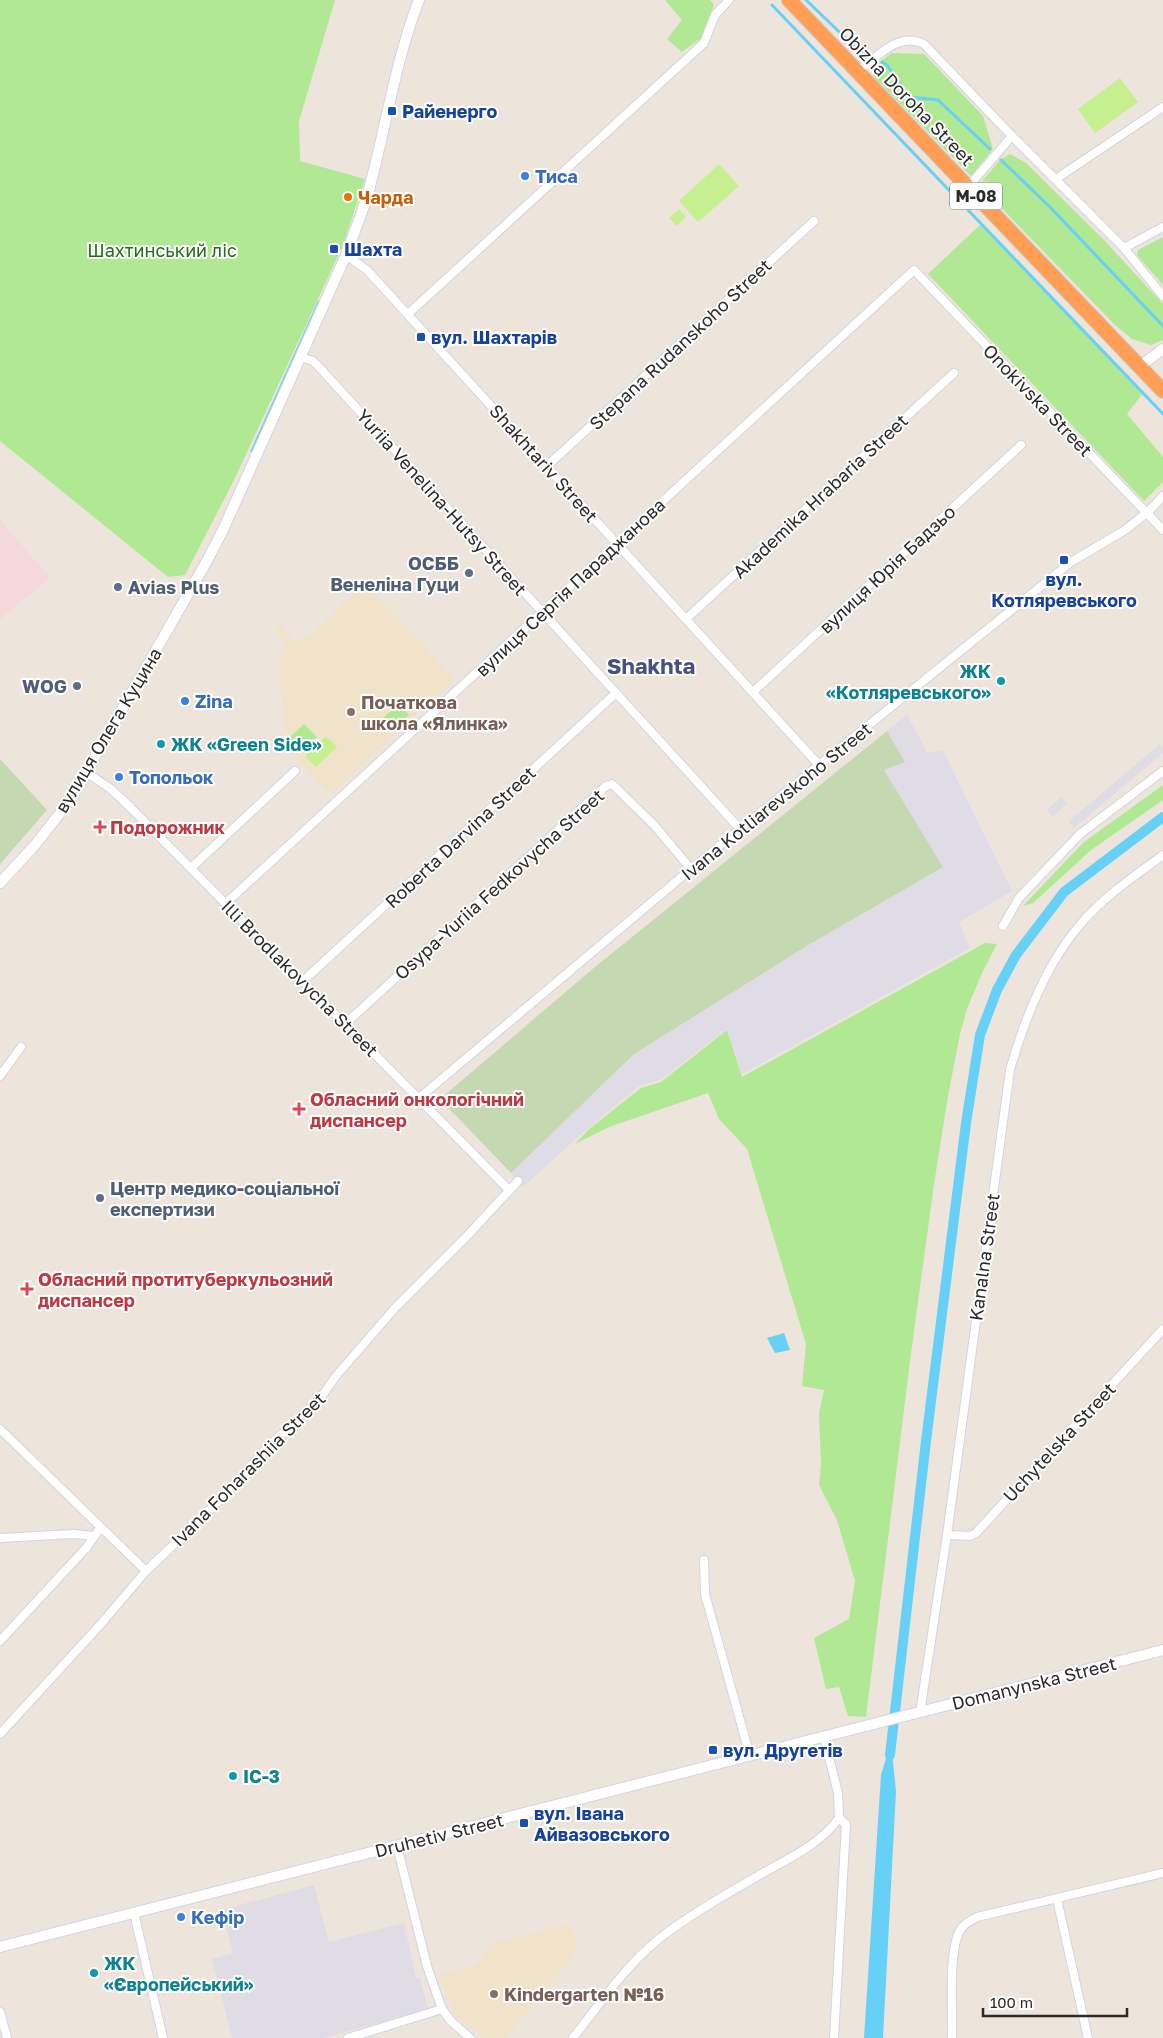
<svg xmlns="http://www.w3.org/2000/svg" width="1163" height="2038" font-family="'Golos Text',sans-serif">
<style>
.industrial{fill:#dfdce5}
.education{fill:#f0e3c9}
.medical{fill:#f5d8d9}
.green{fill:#b0e894}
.cemetery{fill:#c4d8b1}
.pitch{fill:#c6f08f}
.water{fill:#67d0f6}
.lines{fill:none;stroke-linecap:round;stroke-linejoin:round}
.stream{stroke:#67d0f6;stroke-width:3}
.canal{stroke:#67d0f6;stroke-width:10}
.street-casing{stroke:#d0d4e4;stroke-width:10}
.secondary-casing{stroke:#d0d4e4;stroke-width:12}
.highway-casing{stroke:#c8c8c8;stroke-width:16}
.street{stroke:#fff;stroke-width:8}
.secondary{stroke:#fff;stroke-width:10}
.highway{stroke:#ff9e54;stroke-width:14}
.transit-dot{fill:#1a4fb4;stroke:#fff;stroke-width:2}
.shop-dot{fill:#3f7fe0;stroke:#fff;stroke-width:2}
.food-dot{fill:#e8710a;stroke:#fff;stroke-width:2}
.service-dot{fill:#5c6f8a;stroke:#fff;stroke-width:2}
.culture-dot{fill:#0f9aa8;stroke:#fff;stroke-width:2}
.education-dot{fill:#8d6e63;stroke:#fff;stroke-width:2}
.health-dot{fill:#e0444e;stroke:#fff;stroke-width:2}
.labels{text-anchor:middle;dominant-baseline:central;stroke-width:4;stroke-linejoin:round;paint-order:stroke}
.shield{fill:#fff;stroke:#6a6a6a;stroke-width:1}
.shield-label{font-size:16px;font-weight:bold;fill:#2a2a2a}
.street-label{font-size:18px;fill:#2a2a2a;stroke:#fff}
.transit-label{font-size:18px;font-weight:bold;fill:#164399;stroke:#fff;text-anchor:start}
.shop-label{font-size:18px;font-weight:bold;fill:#366cbe;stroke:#fff;text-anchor:start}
.food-label{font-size:18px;font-weight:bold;fill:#c56008;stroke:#fff;text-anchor:start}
.park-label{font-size:18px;fill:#276c15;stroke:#fff}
.service-label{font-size:18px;font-weight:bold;fill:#4e5e75;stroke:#fff;text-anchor:end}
.culture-label{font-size:18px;font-weight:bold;fill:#0d838f;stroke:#fff;text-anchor:start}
.education-label{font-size:18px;font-weight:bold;fill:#785e54;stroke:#fff;text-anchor:start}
.health-label{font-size:18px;font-weight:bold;fill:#be3a42;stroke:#fff;text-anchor:start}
.district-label{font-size:22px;font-weight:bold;fill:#47517e;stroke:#fff}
</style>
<rect width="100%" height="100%" fill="#ede5db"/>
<!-- industrial -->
<g class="industrial">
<polygon points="907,715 927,752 943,751 1012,891 959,922 970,948 742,1074 727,1029 660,1080 639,1086 587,1129 523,1187 511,1173 634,1054 805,947 943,867 884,770 905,762 887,731"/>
<polygon points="1160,744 1163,747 1163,753 1074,828 1069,821"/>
<polygon points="1061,797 1067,803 1053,817 1047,810"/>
<polygon points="314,1885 329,1942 404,1923 416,1978 420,1978 428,2009 323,2038 232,2038 212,1959 233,1953 221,1910"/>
</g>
<!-- education -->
<g class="education">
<polygon points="364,583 455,679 330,794 288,750 280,684 281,651 286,645 275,630 280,625 295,642 311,635"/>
<polygon points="570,1924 578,1950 506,2038 483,2038 454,2014 437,1975 475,1965 493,1943"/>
</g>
<!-- medical -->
<polygon class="medical" points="0,520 50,578 0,619"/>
<!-- green -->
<g class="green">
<polygon points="0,0 335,0 299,121 300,161 365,179 343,245 235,478 185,575 168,577 0,441"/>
<polygon points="665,0 710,0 714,5 701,38 682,52 667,39 682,20"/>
<polygon points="892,53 924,54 983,116 993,149 971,176 873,76 875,65"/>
<polygon points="1010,154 1026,163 1103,239 1163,304 1163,340 1151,345 1132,339 1114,324 984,190 983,180 1000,160"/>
<polygon points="981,224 1142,394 1127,414 1163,457 1163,482 1144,501 928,274"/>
<polygon points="1163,237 1163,285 1137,255 1138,250"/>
<polygon points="398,704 409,715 393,729 383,718"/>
<polygon points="304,724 317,737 302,753 288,739"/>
<polygon points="1163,785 1163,800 1091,850 1033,903 1023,906 1084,842"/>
<polygon points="985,943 997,944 981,975 967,1009 960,1034 948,1096 934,1184 910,1361 866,1717 848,1716 839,1687 826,1689 814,1638 849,1619 855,1581 837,1520 819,1485 821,1465 819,1413 824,1390 802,1386 806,1344 747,1149 719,1119 708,1093 609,1127 575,1144 588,1130 641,1088 661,1082 727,1030 742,1077"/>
</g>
<!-- cemetery -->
<g class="cemetery">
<polygon points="887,731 905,762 884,770 943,867 805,947 634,1054 511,1173 440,1099 595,967"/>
<polygon points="0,759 47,810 0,864"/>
</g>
<!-- pitch -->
<g class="pitch">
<polygon points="1120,78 1138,102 1095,133 1078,109"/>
<polygon points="719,164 739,186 698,222 679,201"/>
<polygon points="679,209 686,217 677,226 669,218"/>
<polygon points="326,736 337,747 316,767 305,756"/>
</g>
<!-- water -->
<g class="water">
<polygon points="784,1333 790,1350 775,1353 767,1338"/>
<polygon points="891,1742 896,1791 883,2038 864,2038 881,1775"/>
</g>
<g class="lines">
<!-- stream -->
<g class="stream">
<polyline points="806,0 855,47 868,54"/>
<polyline points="772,5 1163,414"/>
<polyline points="882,62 887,65 909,97 938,100 990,149"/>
<polyline points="1001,160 1049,206 1163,326"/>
<polyline points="252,451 319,302"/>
</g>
<!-- canal -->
<polyline class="canal" points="890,1755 926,1441 966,1123 980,1035 997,990 1016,955 1064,892 1163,817"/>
<defs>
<g id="street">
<path d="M858,71C878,56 899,31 924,44L1012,136L1124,248L1163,296"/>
<polyline points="1056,179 1163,107"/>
<polyline points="968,187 1012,136"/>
<polyline points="1124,248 1163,227"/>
<polyline points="346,255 367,270 819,765"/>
<polyline points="408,314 704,43 715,15 729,0"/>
<polyline points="301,357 313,361 320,368 740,829"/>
<polyline points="547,466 814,221"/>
<polyline points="686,619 954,373"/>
<polyline points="753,692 1021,445"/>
<polyline points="87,773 111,789 131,808 509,1190"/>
<polyline points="191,868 295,771"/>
<polyline points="226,903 914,270 1163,530"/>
<polyline points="1003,926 1019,898 1080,834 1163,771"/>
<polyline points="303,981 616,693"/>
<polyline points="345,1024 606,786 612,784 654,825 691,869"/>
<polyline points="0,1076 21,1047"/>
<polyline points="419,1098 691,869 819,765 1071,562 1125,530 1148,512 1163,496"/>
<polyline points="0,1429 146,1571"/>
<polyline points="947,1535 970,1536 976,1533 1163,1329"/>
<polyline points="0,1538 74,1534 93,1536"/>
<polyline points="704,1560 705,1594 750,1756"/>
<polyline points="0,1641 87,1547 100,1528"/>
<path d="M920,1713L947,1535L1010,1070C1024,1021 1045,966 1079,926C1102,898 1134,876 1163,855"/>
<polyline points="0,1734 100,1625 146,1571 212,1508 271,1444 319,1400 336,1376 395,1308 466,1237 518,1181"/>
<polyline points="824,1737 838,1793 839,1818 846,1824 834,2038"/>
<polyline points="397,1846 427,1966 442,2009 451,2021 470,2038"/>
<polyline points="1057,1899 1088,2038"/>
<polyline points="134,1913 163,2038"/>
<polyline points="0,2012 7,2038"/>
<polyline points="348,2038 442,2009"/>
<path d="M573,2038C602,2001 630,1959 669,1931C697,1911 726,1894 756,1877C785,1860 819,1846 839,1818"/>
<path d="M952,2038C953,2011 948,1956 959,1932C963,1924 970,1921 977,1917L1163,1873"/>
</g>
<g id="secondary">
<polyline points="1139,367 1163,349"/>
<path d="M0,883L35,845L71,799L208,559L223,530L346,255C355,230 365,207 371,182C387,121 396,59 419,0"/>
<polyline points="0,1947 1163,1650"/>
</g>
<polyline id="highway" points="789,0 1163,391"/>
</defs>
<!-- street casing -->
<use href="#street" class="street-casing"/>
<!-- secondary casing -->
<use href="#secondary" class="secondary-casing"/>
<!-- highway casing -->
<use href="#highway" class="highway-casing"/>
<!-- street -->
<use href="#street" class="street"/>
<!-- secondary -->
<use href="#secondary" class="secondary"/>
<!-- highway -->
<use href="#highway" class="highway"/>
</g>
<!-- markers -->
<g class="transit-dot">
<rect x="387" y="106" width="10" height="10" rx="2.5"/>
<rect x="329" y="244" width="10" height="10" rx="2.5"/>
<rect x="416" y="332" width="10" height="10" rx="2.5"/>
<rect x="1059" y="555" width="10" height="10" rx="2.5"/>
<rect x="708" y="1745" width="10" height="10" rx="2.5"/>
<rect x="519" y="1818" width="10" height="10" rx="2.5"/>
</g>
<g class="shop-dot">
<circle cx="525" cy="176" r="5"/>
<circle cx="185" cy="701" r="5"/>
<circle cx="119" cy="777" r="5"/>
<circle cx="181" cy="1917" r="5"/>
</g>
<circle class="food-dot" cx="348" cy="197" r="5"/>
<g class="service-dot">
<circle cx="469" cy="573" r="5"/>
<circle cx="118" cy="587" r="5"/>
<circle cx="77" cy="686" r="5"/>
<circle cx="100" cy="1198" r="5"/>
</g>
<g class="culture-dot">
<circle cx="1001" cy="681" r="5"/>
<circle cx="161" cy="744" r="5"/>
<circle cx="233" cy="1776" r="5"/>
<circle cx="94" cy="1973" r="5"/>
</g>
<g class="education-dot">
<circle cx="351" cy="712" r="5"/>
<circle cx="494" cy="1994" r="5"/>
</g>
<g class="health-dot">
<path d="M97.5 819.5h5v5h5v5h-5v5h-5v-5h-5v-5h5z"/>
<path d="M296.5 1101.5h5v5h5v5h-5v5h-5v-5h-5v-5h5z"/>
<path d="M24.5 1281.5h5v5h5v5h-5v5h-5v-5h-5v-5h5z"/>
</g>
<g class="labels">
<!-- shield labels -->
<rect class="shield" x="950" y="182.5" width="52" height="27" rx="4"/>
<g class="shield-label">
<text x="976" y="196">М-08</text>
</g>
<!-- street labels -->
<g class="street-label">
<text transform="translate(907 96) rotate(46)">Obizna Doroha Street</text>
<text transform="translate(680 344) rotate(-43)">Stepana Rudanskoho Street</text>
<text transform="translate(1038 400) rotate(46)">Onokivska Street</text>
<text transform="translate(544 463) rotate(48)">Shakhtariv Street</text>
<text transform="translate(820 496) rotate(-43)">Akademika Hrabaria Street</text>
<text transform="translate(442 502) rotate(48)">Yuriia Venelina-Hutsy Street</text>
<text transform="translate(887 569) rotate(-43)">вулиця Юрія Бадзьо</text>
<text transform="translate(570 587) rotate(-43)">вулиця Сергія Параджанова</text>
<text transform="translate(108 730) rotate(-59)">вулиця Олега Куцина</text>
<text transform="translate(776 801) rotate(-39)">Ivana Kotliarevskoho Street</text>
<text transform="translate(460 837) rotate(-43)">Roberta Darvina Street</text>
<text transform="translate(499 884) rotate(-42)">Osypa-Yuriia Fedkovycha Street</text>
<text transform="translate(300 978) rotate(45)">Illi Brodlakovycha Street</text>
<text transform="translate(984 1257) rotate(-82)">Kanalna Street</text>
<text transform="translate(1059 1442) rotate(-47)">Uchytelska Street</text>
<text transform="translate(248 1469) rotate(-45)">Ivana Foharashiia Street</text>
<text transform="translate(1034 1683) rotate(-14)">Domanynska Street</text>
<text transform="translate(439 1835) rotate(-14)">Druhetiv Street</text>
</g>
<!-- transit labels -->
<g class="transit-label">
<text x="402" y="111">Райенерго</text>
<text x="344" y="249">Шахта</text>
<text x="431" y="337">вул. Шахтарів</text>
<text x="1064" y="579" text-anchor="middle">вул.<tspan x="1064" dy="21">Котляревського</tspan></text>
<text x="723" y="1750">вул. Другетів</text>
<text x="534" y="1813">вул. Івана<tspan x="534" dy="21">Айвазовського</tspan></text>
</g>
<!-- shop labels -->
<g class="shop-label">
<text x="535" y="176">Тиса</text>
<text x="195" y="701">Zina</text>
<text x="129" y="777">Топольок</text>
<text x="191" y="1917">Кефір</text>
</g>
<!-- food labels -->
<g class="food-label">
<text x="358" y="197">Чарда</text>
</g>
<!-- park labels -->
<g class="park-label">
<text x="162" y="250">Шахтинський ліс</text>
</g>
<!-- service labels -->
<g class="service-label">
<text x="459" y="563">ОСББ<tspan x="459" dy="21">Венеліна Гуци</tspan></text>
<text x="128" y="587" text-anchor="start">Avias Plus</text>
<text x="67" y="686">WOG</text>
<text x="110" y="1188" text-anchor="start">Центр медико-соціальної<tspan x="110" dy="21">експертизи</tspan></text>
</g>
<!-- culture labels -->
<g class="culture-label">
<text x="991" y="671" text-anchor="end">ЖК<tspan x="991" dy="21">«Котляревського»</tspan></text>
<text x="171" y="744">ЖК «Green Side»</text>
<text x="243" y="1776">ІС-3</text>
<text x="104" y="1963">ЖК<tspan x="104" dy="21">«Європейський»</tspan></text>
</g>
<!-- education labels -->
<g class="education-label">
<text x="361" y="702">Початкова<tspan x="361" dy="21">школа «Ялинка»</tspan></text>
<text x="504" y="1994">Kindergarten №16</text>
</g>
<!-- health labels -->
<g class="health-label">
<text x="110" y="827">Подорожник</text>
<text x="310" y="1099">Обласний онкологічний<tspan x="310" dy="21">диспансер</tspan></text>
<text x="38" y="1279">Обласний протитуберкульозний<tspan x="38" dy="21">диспансер</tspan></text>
</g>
<!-- district labels -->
<g class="district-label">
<text x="651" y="665">Shakhta</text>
</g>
</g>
<!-- scale -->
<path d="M983 2008v8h144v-8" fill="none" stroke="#2a2a2a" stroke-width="2.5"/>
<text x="990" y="2008" font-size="15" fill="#2a2a2a" stroke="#ffffff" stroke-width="4" paint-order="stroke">100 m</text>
</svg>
